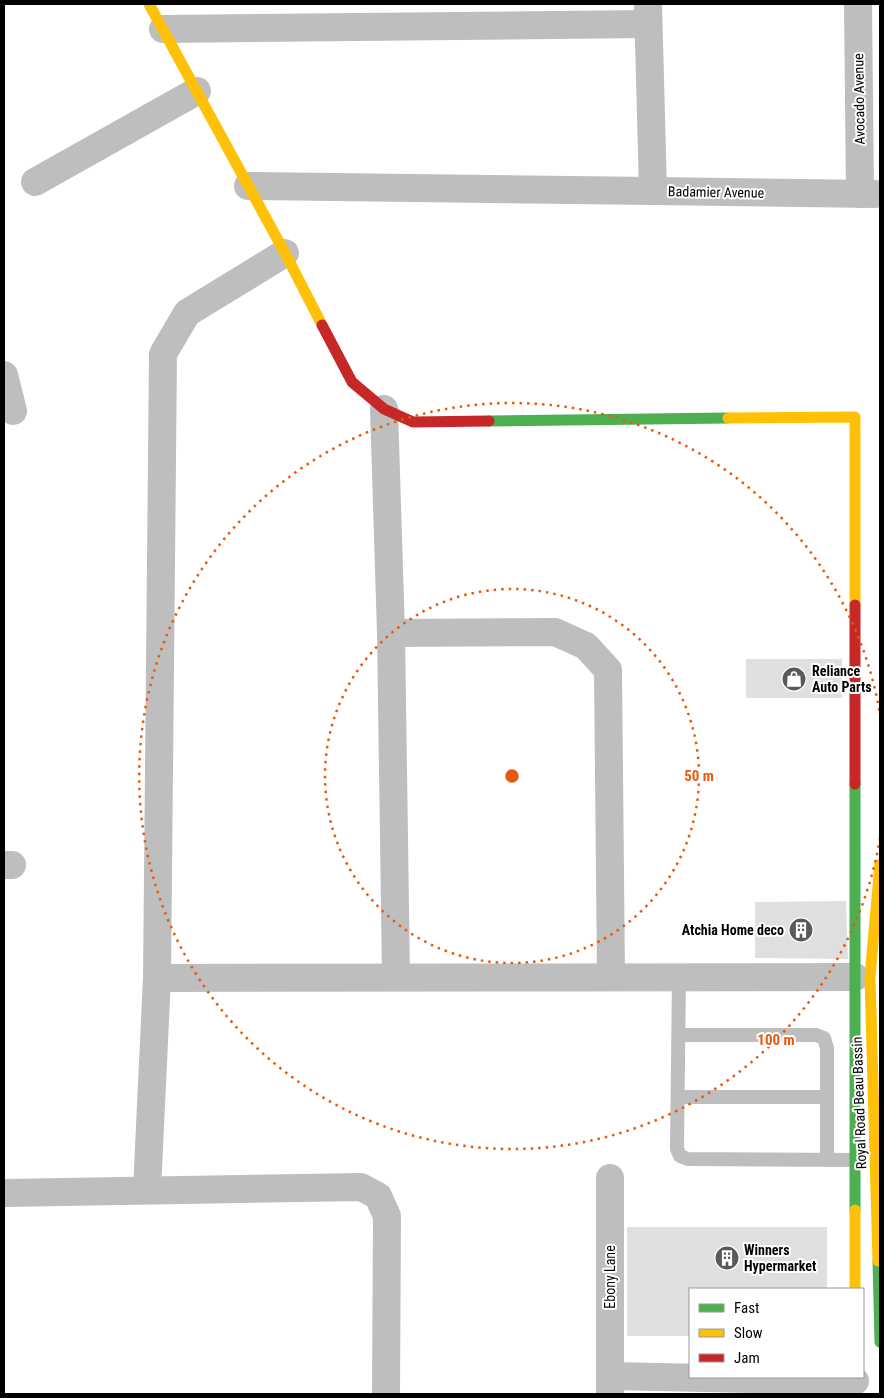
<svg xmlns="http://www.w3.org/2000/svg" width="884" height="1398" font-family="'Roboto Condensed',sans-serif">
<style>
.building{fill:#dfdfdf}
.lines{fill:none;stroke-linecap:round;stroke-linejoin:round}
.lane{stroke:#bebebe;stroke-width:14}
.street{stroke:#bebebe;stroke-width:28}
.fast{stroke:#4caf50;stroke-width:11}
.slow{stroke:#ffc107;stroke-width:11}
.jam{stroke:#c62828;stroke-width:11}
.ring{fill:none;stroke:#e8590c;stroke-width:2.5;stroke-dasharray:2.5 5}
.labels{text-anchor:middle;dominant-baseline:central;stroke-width:4;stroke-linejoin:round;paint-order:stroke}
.street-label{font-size:14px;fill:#000;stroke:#fff}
.poi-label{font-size:14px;font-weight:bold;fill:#000;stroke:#fff;text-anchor:start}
.centre{fill:#e8590c;stroke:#fff;stroke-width:2.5}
.ring-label{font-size:15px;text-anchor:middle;font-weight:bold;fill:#e8590c;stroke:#fff;stroke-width:4;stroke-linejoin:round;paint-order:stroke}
</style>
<rect width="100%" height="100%" fill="#fff"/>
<!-- building -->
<g class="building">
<rect x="746" y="659" width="96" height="39"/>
<polygon points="846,901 848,959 755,958 755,902"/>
<polygon points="627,1227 827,1227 827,1289 690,1289 690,1336 627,1336"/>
</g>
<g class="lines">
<!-- lane -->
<g class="lane">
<polyline points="679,976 677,1149 680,1156 688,1159 854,1160"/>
<polyline points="679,1035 816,1035 824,1038 827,1048 827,1160"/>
<polyline points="678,1097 827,1097"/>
</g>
<!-- street -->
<g class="street">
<polyline points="648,4 653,191 876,194"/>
<polyline points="858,4 860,194"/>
<polyline points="163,29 648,24"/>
<polyline points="35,182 197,91"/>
<polyline points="248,186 653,191"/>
<polyline points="4,375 13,411"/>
<polyline points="384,409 391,633 396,976"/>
<polyline points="391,633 555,632 586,646 608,670 611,976"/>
<polyline points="4,865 12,865"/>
<polyline points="157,978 855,977"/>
<polyline points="147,1190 157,978 163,354 187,313 285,253"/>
<polyline points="4,1193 361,1187 378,1196 387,1216 386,1394"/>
<polyline points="610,1376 855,1381"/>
<polyline points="610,1394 610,1178"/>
</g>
<!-- fast -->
<g class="fast">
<polyline points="489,421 728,418"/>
<polyline points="855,784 855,1210"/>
<polyline points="878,1261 880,1342"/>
</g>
<!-- slow -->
<g class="slow">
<polyline points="149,4 285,253 322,325"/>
<polyline points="728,418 855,417 855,605"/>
<polyline points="855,1210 855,1289"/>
<polyline points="878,1261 870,977 880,864"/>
</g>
<!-- jam -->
<g class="jam">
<polyline points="322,325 352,382 384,409 413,422 489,421"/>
<polyline points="855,605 855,784"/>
</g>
</g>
<!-- distance rings -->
<g class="ring">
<circle cx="512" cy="776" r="187"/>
<path d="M880 838A373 373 0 1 1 880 714"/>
</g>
<!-- icons -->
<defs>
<symbol id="shop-disc" viewBox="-11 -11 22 22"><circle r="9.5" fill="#595959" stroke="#fff"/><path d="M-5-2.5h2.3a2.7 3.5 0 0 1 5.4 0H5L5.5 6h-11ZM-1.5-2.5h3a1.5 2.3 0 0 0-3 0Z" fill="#fff"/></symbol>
<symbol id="building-disc" viewBox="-11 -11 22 22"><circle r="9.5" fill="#595959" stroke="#fff"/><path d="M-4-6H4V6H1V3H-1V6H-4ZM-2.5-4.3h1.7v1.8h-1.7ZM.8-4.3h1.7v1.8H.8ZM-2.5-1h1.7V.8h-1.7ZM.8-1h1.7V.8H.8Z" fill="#fff"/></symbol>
</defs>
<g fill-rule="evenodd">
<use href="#shop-disc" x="780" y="665" width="28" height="28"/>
<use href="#building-disc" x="787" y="916" width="28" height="28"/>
<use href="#building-disc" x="713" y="1244" width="28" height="28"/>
</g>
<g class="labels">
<!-- street labels -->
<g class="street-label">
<text transform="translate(859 99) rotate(-91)">Avocado Avenue</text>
<text transform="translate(716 192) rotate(1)">Badamier Avenue</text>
<text transform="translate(859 1103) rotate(-92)">Royal Road Beau Bassin</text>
<text transform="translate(610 1277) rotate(-90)">Ebony Lane</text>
</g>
<!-- poi labels -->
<g class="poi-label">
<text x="812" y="671">Reliance<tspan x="812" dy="16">Auto Parts</tspan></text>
<text x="784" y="930" text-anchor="end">Atchia Home deco</text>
<text x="744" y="1250">Winners<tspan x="744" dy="16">Hypermarket</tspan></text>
</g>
</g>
<circle cx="512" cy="776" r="8" class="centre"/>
<g class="ring-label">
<text x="699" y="781">50 m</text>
<text x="776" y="1045">100 m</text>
</g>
<!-- border -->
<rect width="884" height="1398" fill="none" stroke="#000000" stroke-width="10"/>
<!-- legend -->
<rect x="689" y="1288" width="175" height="90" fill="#ffffff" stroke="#999999"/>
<rect x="699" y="1304" width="25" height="8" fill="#4caf50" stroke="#999999"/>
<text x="734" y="1313" font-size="15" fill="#000000">Fast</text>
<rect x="699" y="1329" width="25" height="8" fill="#ffc107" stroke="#999999"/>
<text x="734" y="1338" font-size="15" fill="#000000">Slow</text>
<rect x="699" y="1354" width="25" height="8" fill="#c62828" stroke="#999999"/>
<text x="734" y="1363" font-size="15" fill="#000000">Jam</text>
</svg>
